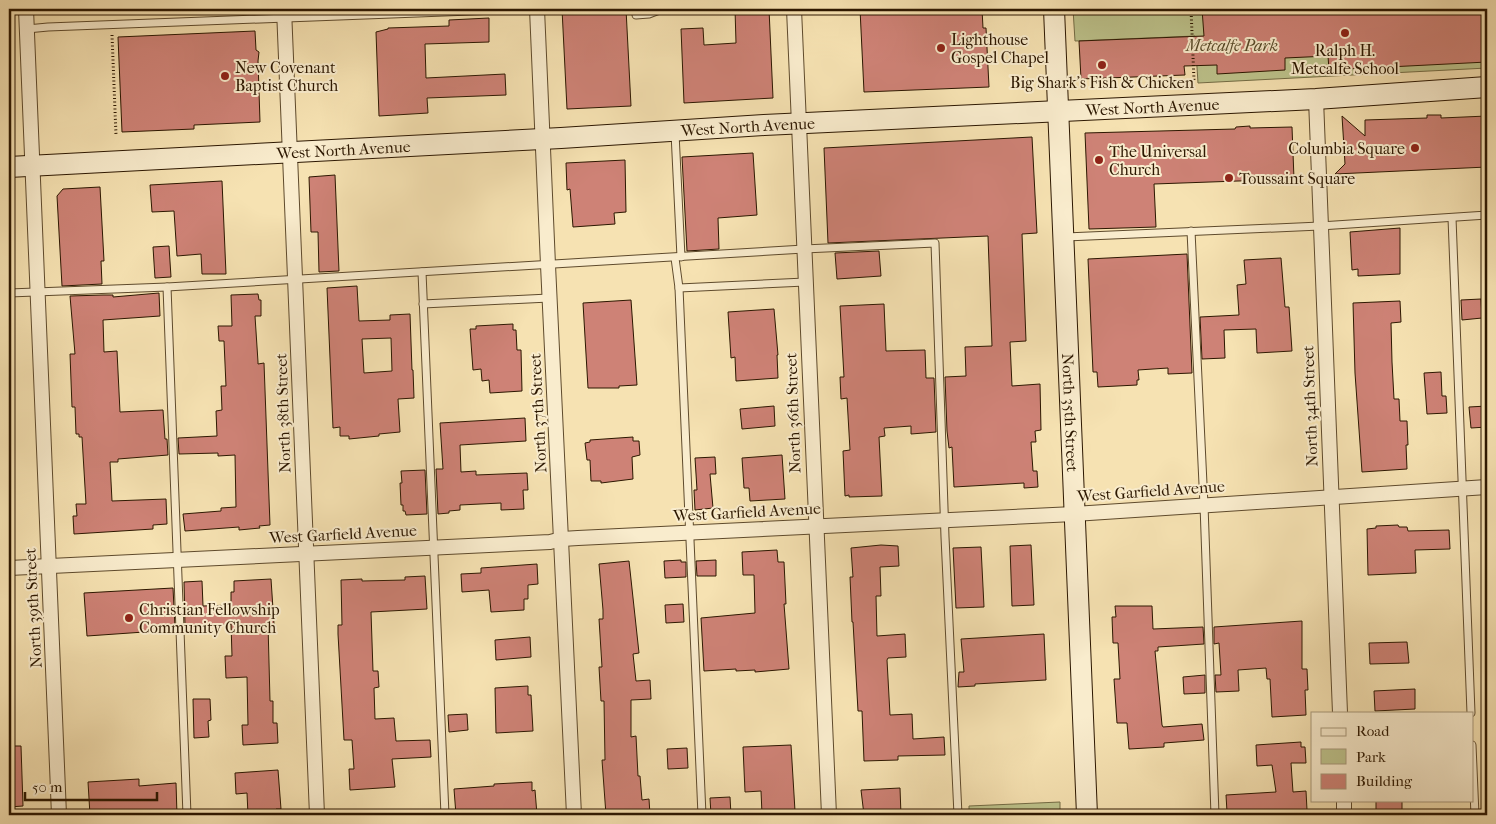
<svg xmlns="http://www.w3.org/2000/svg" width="1496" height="824" font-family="'IM FELL French Canon',serif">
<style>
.green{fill:#bdc38c;stroke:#746d46}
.building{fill:#ce8276;stroke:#2c1700;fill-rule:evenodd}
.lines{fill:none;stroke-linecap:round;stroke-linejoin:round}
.lane-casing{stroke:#5e4a2c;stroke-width:9}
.street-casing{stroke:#5e4a2c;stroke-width:16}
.secondary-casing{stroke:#2c1700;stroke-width:22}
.path{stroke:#2c1700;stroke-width:3;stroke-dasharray:1 2.5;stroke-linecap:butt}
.lane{stroke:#f9eccd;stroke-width:7}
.street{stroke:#f9eccd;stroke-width:14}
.secondary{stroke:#f9eccd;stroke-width:20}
.poi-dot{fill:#8f2418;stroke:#f9eccd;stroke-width:2}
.labels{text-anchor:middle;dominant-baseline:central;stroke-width:4;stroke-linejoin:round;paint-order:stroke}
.poi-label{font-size:16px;fill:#2c1700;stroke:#f9eccd;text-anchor:start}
.park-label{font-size:16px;font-style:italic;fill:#584b2a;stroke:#f9eccd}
.street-label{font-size:16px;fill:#2c1700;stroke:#f9eccd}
</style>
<rect width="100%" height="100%" fill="#f6e2b2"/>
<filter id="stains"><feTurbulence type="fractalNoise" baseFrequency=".004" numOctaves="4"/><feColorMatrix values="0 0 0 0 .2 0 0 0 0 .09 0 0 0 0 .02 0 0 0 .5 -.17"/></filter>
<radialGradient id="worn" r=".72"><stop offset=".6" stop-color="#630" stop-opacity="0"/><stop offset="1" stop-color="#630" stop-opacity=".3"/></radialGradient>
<!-- green -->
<g class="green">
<polygon points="1073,9 1487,9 1487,68 1198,83 1195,36 1075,41"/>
<polygon points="1060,802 1060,815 969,815 969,806"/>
</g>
<!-- building -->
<g class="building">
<polygon points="562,9 626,9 631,106 567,109"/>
<polygon points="735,9 769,9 773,98 684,103 681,29 703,28 704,45 736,43"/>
<polygon points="860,9 982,9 983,28 986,28 989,87 864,92"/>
<polygon points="1202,9 1487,9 1487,62 1329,70 1328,56 1285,58 1285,70 1217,74 1217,65 1184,66 1185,75 1081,79 1079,41 1204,36"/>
<polygon points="489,18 489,42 425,44 426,78 505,74 506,95 427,98 428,113 379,116 376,32 388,29 388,28 449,26 449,20"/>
<polygon points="255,31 256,50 259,52 258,61 260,122 194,125 194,129 122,132 118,37"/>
<polygon points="1427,115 1441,115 1441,118 1487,116 1487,167 1335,174 1345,164 1342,116 1365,136 1365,120 1427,118"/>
<polygon points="1250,126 1250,128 1292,127 1294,179 1154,184 1156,227 1089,229 1085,133 1235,129 1236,127"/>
<polygon points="1032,137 1037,233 1022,234 1026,341 1010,342 1012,386 1040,384 1041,430 1035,431 1036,442 1031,442 1033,471 1037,471 1038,487 1024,488 1024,483 954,487 952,447 949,448 947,431 945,377 966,376 965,347 992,346 988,236 828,243 824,148"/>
<polygon points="753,153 757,215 718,218 719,249 687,251 682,157"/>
<polygon points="625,160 626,212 614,213 615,224 573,227 570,189 567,190 566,163"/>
<polygon points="335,175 339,271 319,272 318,232 311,232 309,177"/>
<polygon points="222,181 226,274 202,274 201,254 177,256 174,211 152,212 150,185"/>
<polygon points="100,187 104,261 101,261 102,284 62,286 57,196 63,189"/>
<polygon points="1400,228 1400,274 1358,276 1358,269 1352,270 1350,232"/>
<polygon points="169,246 171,277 155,278 153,247"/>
<polygon points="879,251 881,276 837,279 835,253"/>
<polygon points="1187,254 1192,373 1168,374 1168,368 1138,370 1139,380 1137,380 1137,385 1098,387 1097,372 1093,372 1088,259"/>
<polygon points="1281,258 1285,307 1289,307 1292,351 1257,353 1256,329 1224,330 1225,358 1202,359 1200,317 1239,315 1237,285 1246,284 1244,260"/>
<path d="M357,286L359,321L390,320V315L410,314L412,370H413L414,398L398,399L400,432L379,434V436L349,439V436H340V427L333,428L327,288ZM391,338L392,371L364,373L362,339Z"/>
<polygon points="159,293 160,316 103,320 104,352 117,351 120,412 163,410 165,439 167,439 168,455 118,459 118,462 110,462 112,501 166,499 167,524 153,525 153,529 74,534 73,516 77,516 76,504 86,504 82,437 79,437 79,434 76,434 75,407 72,407 70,354 75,354 70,296 103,295 113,295 113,297"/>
<polygon points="258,294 259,300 261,300 261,316 255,316 258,362 258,364 264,363 270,525 259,526 260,528 239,530 239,527 185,531 183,514 221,511 221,508 236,507 235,455 218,456 218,453 179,454 178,438 217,436 216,411 222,410 221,386 226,386 224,341 219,341 218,326 232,326 231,295"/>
<polygon points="1481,299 1482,318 1462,320 1461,300"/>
<polygon points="631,300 637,385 619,386 619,388 588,388 583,303"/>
<polygon points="1400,301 1401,322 1391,323 1392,362 1394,399 1399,399 1400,421 1407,421 1408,445 1406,445 1407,469 1362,472 1355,373 1353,303"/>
<polygon points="884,304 886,351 925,350 926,378 934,378 936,432 911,434 911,426 884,428 885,436 879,437 882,496 849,497 849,495 845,496 843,451 850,450 847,398 841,399 840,377 844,377 840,306"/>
<polygon points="774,309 778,355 777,355 778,378 736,381 735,357 731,358 728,312"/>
<polygon points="513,324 513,330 516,330 517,350 521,350 522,391 490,393 489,380 482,381 481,369 473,370 470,329 476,329 476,326"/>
<polygon points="1441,372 1442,396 1446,396 1447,413 1427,414 1424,373"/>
<polygon points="774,406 775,426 742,429 740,409"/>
<polygon points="1487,406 1487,427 1471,428 1469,407"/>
<polygon points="525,418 526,441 460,445 461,472 476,471 476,475 527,473 528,490 523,490 524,509 501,510 501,503 460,505 460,510 449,511 449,513 438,514 436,469 443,469 440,423"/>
<polygon points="633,437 633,441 639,441 640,455 632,457 633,479 601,483 601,481 591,481 590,460 587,460 585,443 590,442 590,440"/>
<polygon points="782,455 785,499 750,501 749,488 744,488 742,458"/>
<polygon points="715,457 716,474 710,474 713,508 695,510 694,490 697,490 695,458"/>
<polygon points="425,470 427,514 406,515 405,511 403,511 403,505 401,505 400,483 402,483 401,471"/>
<polygon points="1398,525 1399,527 1407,527 1408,531 1449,530 1450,549 1415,550 1416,573 1368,575 1367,529 1376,528 1376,526"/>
<polygon points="881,545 898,546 899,566 880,567 881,596 876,596 877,636 905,634 906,657 888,658 887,660 890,715 912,714 913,739 944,737 945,755 898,756 898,760 864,761 862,711 858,711 853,622 852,622 850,577 853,577 851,548"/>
<polygon points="1031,545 1034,605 1012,606 1010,546"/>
<polygon points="981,547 984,607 956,608 953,548"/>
<polygon points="777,550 778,562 784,562 786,604 784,604 789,669 755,672 755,670 736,671 736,669 704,671 701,618 755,613 754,575 743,575 742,552"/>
<polygon points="681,560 681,562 686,562 686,577 665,578 664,561"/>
<polygon points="716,560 716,576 697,576 696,561"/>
<polygon points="629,561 639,653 633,654 636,681 650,680 651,699 631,700 631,737 636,736 638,776 640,776 642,800 649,799 650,815 606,815 602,760 605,760 604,701 601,701 599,667 602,667 599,619 603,619 603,610 599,564"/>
<polygon points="537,564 538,584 528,585 528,599 524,599 524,610 491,612 489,590 462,592 461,574 481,573 481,568"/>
<polygon points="425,576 427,609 371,612 373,671 378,671 379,687 374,688 375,719 394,718 396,741 430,740 431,757 392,759 395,787 350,790 349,769 354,769 352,740 344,740 338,634 338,625 342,625 341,580 362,579 362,581 405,580 405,577"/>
<polygon points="271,579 274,624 268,624 270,701 273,701 273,723 277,723 278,743 243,745 242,725 248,725 247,677 226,678 225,656 232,656 231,624 185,627 184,582 202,581 203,606 231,605 231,592 234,592 234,581"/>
<polygon points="173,588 175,627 173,627 173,630 87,636 84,593"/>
<polygon points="683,604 684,622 666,623 665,605"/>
<polygon points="1115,606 1152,606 1153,629 1203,627 1204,644 1158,647 1158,651 1155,651 1162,725 1163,727 1202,724 1204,740 1164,743 1164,747 1129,749 1127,723 1117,723 1114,679 1120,679 1118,643 1113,643 1112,617 1116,617"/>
<polygon points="1302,621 1302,669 1307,669 1308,690 1305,690 1306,715 1272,717 1270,679 1267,679 1266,668 1238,670 1239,691 1216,692 1215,675 1221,675 1219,643 1214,644 1214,627"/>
<polygon points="1044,634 1046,680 975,684 975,686 958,687 959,672 964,672 961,639"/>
<polygon points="530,637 531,657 496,660 495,640"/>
<polygon points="1407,642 1409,663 1370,664 1369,643"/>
<polygon points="1205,675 1205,693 1184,694 1183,677"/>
<polygon points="528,686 528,695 531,695 533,731 496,733 495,688"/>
<polygon points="1415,689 1415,709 1375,711 1374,691"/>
<polygon points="193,699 210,699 211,720 208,721 209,737 194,738"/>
<polygon points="467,714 468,730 449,732 448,715"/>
<polygon points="1301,742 1301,747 1305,747 1306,763 1291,763 1293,792 1306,791 1307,810 1290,811 1290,813 1259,814 1259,811 1227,812 1226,795 1276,792 1272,765 1257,766 1256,745"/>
<polygon points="791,745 795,811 789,811 789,813 762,814 761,791 745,792 743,747"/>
<polygon points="9,746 21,746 23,806 9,807"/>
<polygon points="687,748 688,768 668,769 667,749"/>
<polygon points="278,770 281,809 276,809 276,815 248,815 247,793 236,794 235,773"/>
<polygon points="139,779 139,786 176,783 177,815 90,815 88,782"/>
<polygon points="532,782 532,791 535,790 537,815 456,815 454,789 494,786 494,784"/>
<polygon points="900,788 901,815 864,815 861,790"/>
<polygon points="730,797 731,815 711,815 710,798"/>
<rect x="1376" y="800" width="26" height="15"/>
</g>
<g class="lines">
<defs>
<g id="lane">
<polyline points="636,15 649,14 662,9"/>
<polyline points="27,29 48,27 522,9"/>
<polyline points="675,133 681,257"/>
<polyline points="1452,218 1471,713"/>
<polyline points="1191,231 1204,505 1215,815"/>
<polyline points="1066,237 1320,226 1487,215"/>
<polyline points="675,258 679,288 702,815"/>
<polyline points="422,272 445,815"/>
<polyline points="167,287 187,815"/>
<polyline points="679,288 805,282"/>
<polyline points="9,293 167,287 804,249 935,243 945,537 958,815"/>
<polyline points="423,304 549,298"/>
<polyline points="1472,745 1475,815"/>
</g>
<g id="street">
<polyline points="26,9 59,815"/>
<polyline points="284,9 317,815"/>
<polyline points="537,9 548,265 574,815"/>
<polyline points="794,9 829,815"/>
<polyline points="1316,99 1340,713"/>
<polyline points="9,568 550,542 562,539 578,538 1074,514 1487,487"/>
<polyline points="1344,800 1344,815"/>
</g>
<g id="secondary">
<path id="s1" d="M1054,9L1087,815"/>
<path id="s2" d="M9,167L561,138L764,125L1316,99L1487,87"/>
</g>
</defs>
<!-- lane casing -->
<use href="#lane" class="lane-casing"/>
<!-- street casing -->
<use href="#street" class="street-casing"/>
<!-- secondary casing -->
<use href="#secondary" class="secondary-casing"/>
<!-- path -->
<g class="path">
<polyline points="1191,9 1194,80"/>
<polyline points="112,35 116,135"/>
</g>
<!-- lane -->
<use href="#lane" class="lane"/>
<!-- street -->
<use href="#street" class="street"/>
<!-- secondary -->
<use href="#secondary" class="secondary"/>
</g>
<!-- markers -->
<g class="poi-dot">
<circle cx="1345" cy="33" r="5"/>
<circle cx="941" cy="48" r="5"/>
<circle cx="1102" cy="65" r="5"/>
<circle cx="225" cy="76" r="5"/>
<circle cx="1415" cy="148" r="5"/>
<circle cx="1099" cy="160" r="5"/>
<circle cx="1229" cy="178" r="5"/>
<circle cx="129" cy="618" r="5"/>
</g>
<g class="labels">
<!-- poi labels -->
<g class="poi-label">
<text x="951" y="39">Lighthouse<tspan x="951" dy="18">Gospel Chapel</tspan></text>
<text x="1345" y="50" text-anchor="middle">Ralph H.<tspan x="1345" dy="18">Metcalfe School</tspan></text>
<text x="235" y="67">New Covenant<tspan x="235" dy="18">Baptist Church</tspan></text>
<text x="1102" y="82" text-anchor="middle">Big Shark's Fish &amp; Chicken</text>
<text x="1405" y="148" text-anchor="end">Columbia Square</text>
<text x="1109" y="151">The Universal<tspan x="1109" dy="18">Church</tspan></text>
<text x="1239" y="178">Toussaint Square</text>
<text x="139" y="609">Christian Fellowship<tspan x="139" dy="18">Community Church</tspan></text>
</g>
<!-- park labels -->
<g class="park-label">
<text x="1232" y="45">Metcalfe Park</text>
</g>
<!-- street labels -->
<g class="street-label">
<text stroke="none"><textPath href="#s2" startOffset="1145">West North Avenue</textPath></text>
<text stroke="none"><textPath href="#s2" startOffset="740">West North Avenue</textPath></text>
<text stroke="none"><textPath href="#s2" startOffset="335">West North Avenue</textPath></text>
<text transform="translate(1310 406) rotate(-92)">North 34th Street</text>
<text stroke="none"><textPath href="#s1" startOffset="404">North 35th Street</textPath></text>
<text transform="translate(283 413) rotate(-92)">North 38th Street</text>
<text transform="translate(538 413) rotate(-93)">North 37th Street</text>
<text transform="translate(793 413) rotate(-92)">North 36th Street</text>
<text transform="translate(1151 491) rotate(-4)">West Garfield Avenue</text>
<text transform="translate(747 512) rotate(-3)">West Garfield Avenue</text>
<text transform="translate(343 534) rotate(-3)">West Garfield Avenue</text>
<text transform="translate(33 608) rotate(-93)">North 39th Street</text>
</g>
</g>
<!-- margin -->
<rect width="1496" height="824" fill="none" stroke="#f6e2b2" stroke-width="30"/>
<rect x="10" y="10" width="1476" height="804" fill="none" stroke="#2c1700" stroke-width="2.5"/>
<rect x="15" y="15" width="1466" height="794" fill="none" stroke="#2c1700"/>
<!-- legend -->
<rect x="1311" y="712" width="162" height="90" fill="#f9eccd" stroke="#a7977b"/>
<rect x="1321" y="728" width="25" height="8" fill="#f9eccd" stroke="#a7977b"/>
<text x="1356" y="736" font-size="15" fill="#2c1700">Road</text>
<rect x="1321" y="749" width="25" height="15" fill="#bdc38c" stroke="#a7977b"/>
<text x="1356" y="762" font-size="15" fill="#2c1700">Park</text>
<rect x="1321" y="774" width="25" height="15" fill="#ce8276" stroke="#a7977b"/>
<text x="1356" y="786" font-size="15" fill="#2c1700">Building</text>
<!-- scale -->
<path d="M25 792v8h132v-8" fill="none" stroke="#2c1700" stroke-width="2.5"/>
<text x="32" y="792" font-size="15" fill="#2c1700" stroke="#f9eccd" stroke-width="4" paint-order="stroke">50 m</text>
<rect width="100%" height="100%" filter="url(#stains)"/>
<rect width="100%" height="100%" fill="url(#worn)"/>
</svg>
